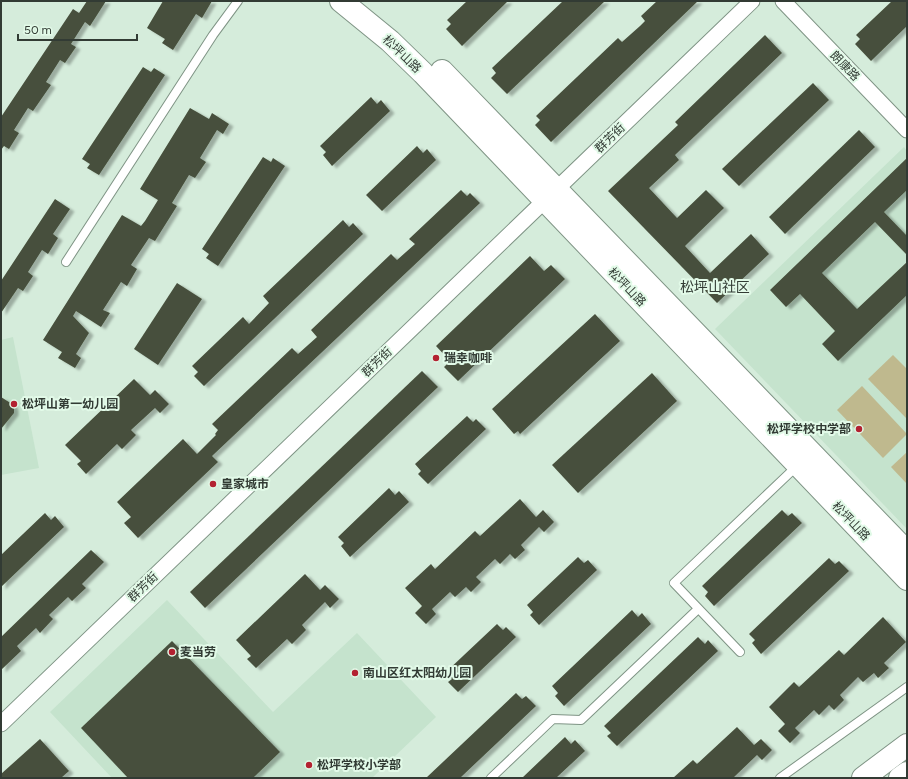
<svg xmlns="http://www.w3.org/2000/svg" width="908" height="779" font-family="Figtree,'Noto Sans SC',sans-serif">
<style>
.built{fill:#c5e3cd}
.garden{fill:#bfb98e}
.building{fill:#47503c;filter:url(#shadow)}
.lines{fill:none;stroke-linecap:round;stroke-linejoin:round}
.lane-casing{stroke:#7f9485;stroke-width:10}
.street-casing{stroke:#7f9485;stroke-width:17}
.secondary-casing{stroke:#7f9485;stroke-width:24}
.lane{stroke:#fff;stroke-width:8}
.street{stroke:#fff;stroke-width:15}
.secondary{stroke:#fff;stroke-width:22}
.poi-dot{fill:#b32131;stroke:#e2fae8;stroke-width:1.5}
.labels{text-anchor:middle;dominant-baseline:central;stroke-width:4;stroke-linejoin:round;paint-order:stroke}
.street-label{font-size:12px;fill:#323b34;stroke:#e2fae8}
.poi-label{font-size:12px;font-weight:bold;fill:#323b34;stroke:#e2fae8;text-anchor:start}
.quarter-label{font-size:14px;fill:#323b34;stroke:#e2fae8}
</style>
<defs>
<filter id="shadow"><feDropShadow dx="4.5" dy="2.5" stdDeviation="1" flood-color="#0004"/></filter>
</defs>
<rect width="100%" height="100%" fill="#d5ecdb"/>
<!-- built -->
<g class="built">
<polygon points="904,147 907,151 907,529 715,329"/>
<polygon points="13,337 39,468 1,475 1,340"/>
<polygon points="167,600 273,712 357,633 436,717 372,778 112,778 50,712"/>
</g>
<!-- garden -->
<g class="garden">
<polygon points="893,355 907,369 907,419 868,379"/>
<polygon points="862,386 907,434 883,458 837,410"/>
<polygon points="907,452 907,484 891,467"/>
</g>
<!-- building -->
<g class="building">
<polygon points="87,1 106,1 90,26 85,22 71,44 76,47 65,63 60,60 46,82 51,85 33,111 28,108 14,130 19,133 9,149 4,146 1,150 1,117 73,9 79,13"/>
<polygon points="163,1 212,1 202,18 196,14 173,50 162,43 165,39 147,28"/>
<polygon points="467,1 508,1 462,46 446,29 451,24 447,20"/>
<polygon points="563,1 605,1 507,94 491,78 496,73 492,68"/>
<polygon points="657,1 698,1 551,142 535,125 540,120 536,116 618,38 622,42 640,26 645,21 641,16"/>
<polygon points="892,1 907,1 907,26 871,61 855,44 860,39 856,35"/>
<polygon points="765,35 782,53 675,155 679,160 649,188 677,218 706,190 724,208 685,246 710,273 751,234 769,254 717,303 608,191 678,125 675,122"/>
<polygon points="143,67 151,72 154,68 165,75 99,175 87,168 90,164 82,159"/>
<polygon points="813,83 829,100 739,186 722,169"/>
<polygon points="371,97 377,104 381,100 390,111 332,166 323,155 326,152 320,146"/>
<polygon points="190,108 209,119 212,113 229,124 223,134 217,130 200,158 206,162 195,178 189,175 172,203 177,206 155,241 149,238 131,265 137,269 127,286 121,282 103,310 110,313 101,327 76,311 73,316 89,333 76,354 81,358 75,368 58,358 62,352 43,340 122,215 141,226 145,221 158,200 140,189"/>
<polygon points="859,130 875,147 785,234 769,217"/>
<polygon points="417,146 423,153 427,149 436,160 382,211 366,195"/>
<polygon points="263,157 271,162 273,158 285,166 218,266 206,258 209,254 202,249"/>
<polygon points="907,158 907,190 884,212 907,236 907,255 875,222 822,273 857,309 907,262 907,295 838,361 822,344 835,331 800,294 786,307 770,290"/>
<polygon points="461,190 467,196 470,193 480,203 212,456 218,462 138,538 124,523 131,517 117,502 183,439 197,454 216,435 215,434 218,430 212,424 292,348 298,354 317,337 311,330 391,254 397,260 415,244 409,239"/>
<polygon points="55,199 70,209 53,234 58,238 48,254 42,250 28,272 33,276 23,291 18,288 1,313 1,281"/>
<polygon points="343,220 349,227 353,223 363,234 204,386 194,376 198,372 192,366 243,317 249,324 269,303 263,296"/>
<polygon points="530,256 544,271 551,265 565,279 458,381 444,367 450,361 436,346"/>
<polygon points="177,283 202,299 158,365 134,349"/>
<polygon points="595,314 620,341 520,434 518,431 514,434 492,409"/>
<polygon points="422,371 438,387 205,608 190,592"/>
<polygon points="652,373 677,401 578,493 552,465"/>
<polygon points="134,379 150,395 155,390 169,404 160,413 155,408 131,430 136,435 122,449 117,444 86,474 77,464 81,461 65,445"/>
<polygon points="1,397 12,404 14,408 14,413 1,429"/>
<polygon points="467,416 473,422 476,419 486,429 428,484 418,474 421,471 415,464"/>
<polygon points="389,488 395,495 399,491 409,502 350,557 341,546 344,543 338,537"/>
<polygon points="520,499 536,517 543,510 554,522 544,532 539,527 521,545 525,550 515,559 510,554 500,564 495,559 476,577 481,582 471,592 466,587 455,597 450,592 432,609 436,614 426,624 415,613 422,606 405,588 431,564 435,569 475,531 480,536"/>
<polygon points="782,510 788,516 792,513 802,523 714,606 705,596 708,592 702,586"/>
<polygon points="45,513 51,520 55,516 64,527 1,587 1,555"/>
<polygon points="91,550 104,562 82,584 86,588 72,601 68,597 49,615 53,619 40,633 36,628 17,646 21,651 1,670 1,637"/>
<polygon points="578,557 584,563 588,560 597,570 539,625 530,615 533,612 527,605"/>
<polygon points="829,558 835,564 839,561 849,571 761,654 752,643 755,640 749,634"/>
<polygon points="305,574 320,590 325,585 339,599 330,608 325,602 302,625 306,630 292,644 287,639 256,668 247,659 251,656 236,640"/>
<polygon points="632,610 638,617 642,613 651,624 564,706 555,696 558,693 552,686"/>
<polygon points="883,617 906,642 884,663 889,668 878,678 874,673 863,682 858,677 840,695 844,700 834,710 829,705 819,715 814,710 795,728 800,733 790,743 778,731 785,724 769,707 794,682 799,687 839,650 844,655"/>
<polygon points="497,624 503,630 506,627 516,637 458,692 448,682 452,679 446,672"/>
<polygon points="698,637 705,644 708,640 718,651 617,746 607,736 611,733 604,726"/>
<polygon points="172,641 280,752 253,778 128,778 81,728"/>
<polygon points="516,693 522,699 526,696 536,706 460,778 426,778"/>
<polygon points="737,727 754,745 761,739 772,750 762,760 757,755 733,778 673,778 693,760 697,764"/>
<polygon points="565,737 571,744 575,740 585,751 556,778 522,778"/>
<polygon points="40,739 69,771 61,778 1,778 1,774"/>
</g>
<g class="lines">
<defs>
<g id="lane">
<polyline points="66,262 213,35 238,1"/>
<polyline points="740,652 674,583 798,465"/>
<polyline points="491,778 553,719 581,720 698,609"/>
<polyline points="780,778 907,687"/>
</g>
<g id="street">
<polyline points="783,1 907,130"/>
<polyline points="1,724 752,1"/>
</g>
<g id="secondary">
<polyline points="341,1 390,41 423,73 907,579"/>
<polyline points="442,71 907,552"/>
<polyline points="863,778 907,745"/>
<polyline points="900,778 907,773"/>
</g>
</defs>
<!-- lane casing -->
<use href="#lane" class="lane-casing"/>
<!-- street casing -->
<use href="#street" class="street-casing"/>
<!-- secondary casing -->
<use href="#secondary" class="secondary-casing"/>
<!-- lane -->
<use href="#lane" class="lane"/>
<!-- street -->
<use href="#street" class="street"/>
<!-- secondary -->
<use href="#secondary" class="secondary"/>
</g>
<!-- markers -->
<g class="poi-dot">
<circle cx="436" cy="358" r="4"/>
<circle cx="14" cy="404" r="4"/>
<circle cx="859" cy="429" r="4"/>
<circle cx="213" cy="484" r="4"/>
<circle cx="172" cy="652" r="4"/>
<circle cx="355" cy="673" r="4"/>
<circle cx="309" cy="765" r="4"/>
</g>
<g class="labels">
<!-- street labels -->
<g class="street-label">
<text transform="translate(402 54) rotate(44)">松坪山路</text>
<text transform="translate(845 66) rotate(46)">朗康路</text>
<text transform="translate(610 138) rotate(-44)">群芳街</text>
<text transform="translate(627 287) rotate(46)">松坪山路</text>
<text transform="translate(377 362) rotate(-44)">群芳街</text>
<text transform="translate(851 521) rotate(46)">松坪山路</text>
<text transform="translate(143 587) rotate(-44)">群芳街</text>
</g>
<!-- poi labels -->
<g class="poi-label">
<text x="444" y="358">瑞幸咖啡</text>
<text x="22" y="404">松坪山第一幼儿园</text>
<text x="851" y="429" text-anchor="end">松坪学校中学部</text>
<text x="221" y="484">皇家城市</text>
<text x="180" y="652">麦当劳</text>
<text x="363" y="673">南山区红太阳幼儿园</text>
<text x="317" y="765">松坪学校小学部</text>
</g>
<!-- quarter labels -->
<g class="quarter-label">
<text x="715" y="287">松坪山社区</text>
</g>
</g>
<!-- border -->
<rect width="908" height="779" fill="none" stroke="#323b34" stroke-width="4"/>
<!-- scale -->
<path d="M18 34v6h119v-6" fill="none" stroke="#323b34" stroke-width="2"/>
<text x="24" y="34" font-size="12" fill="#323b34" stroke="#e2fae8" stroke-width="3" paint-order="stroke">50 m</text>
</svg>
